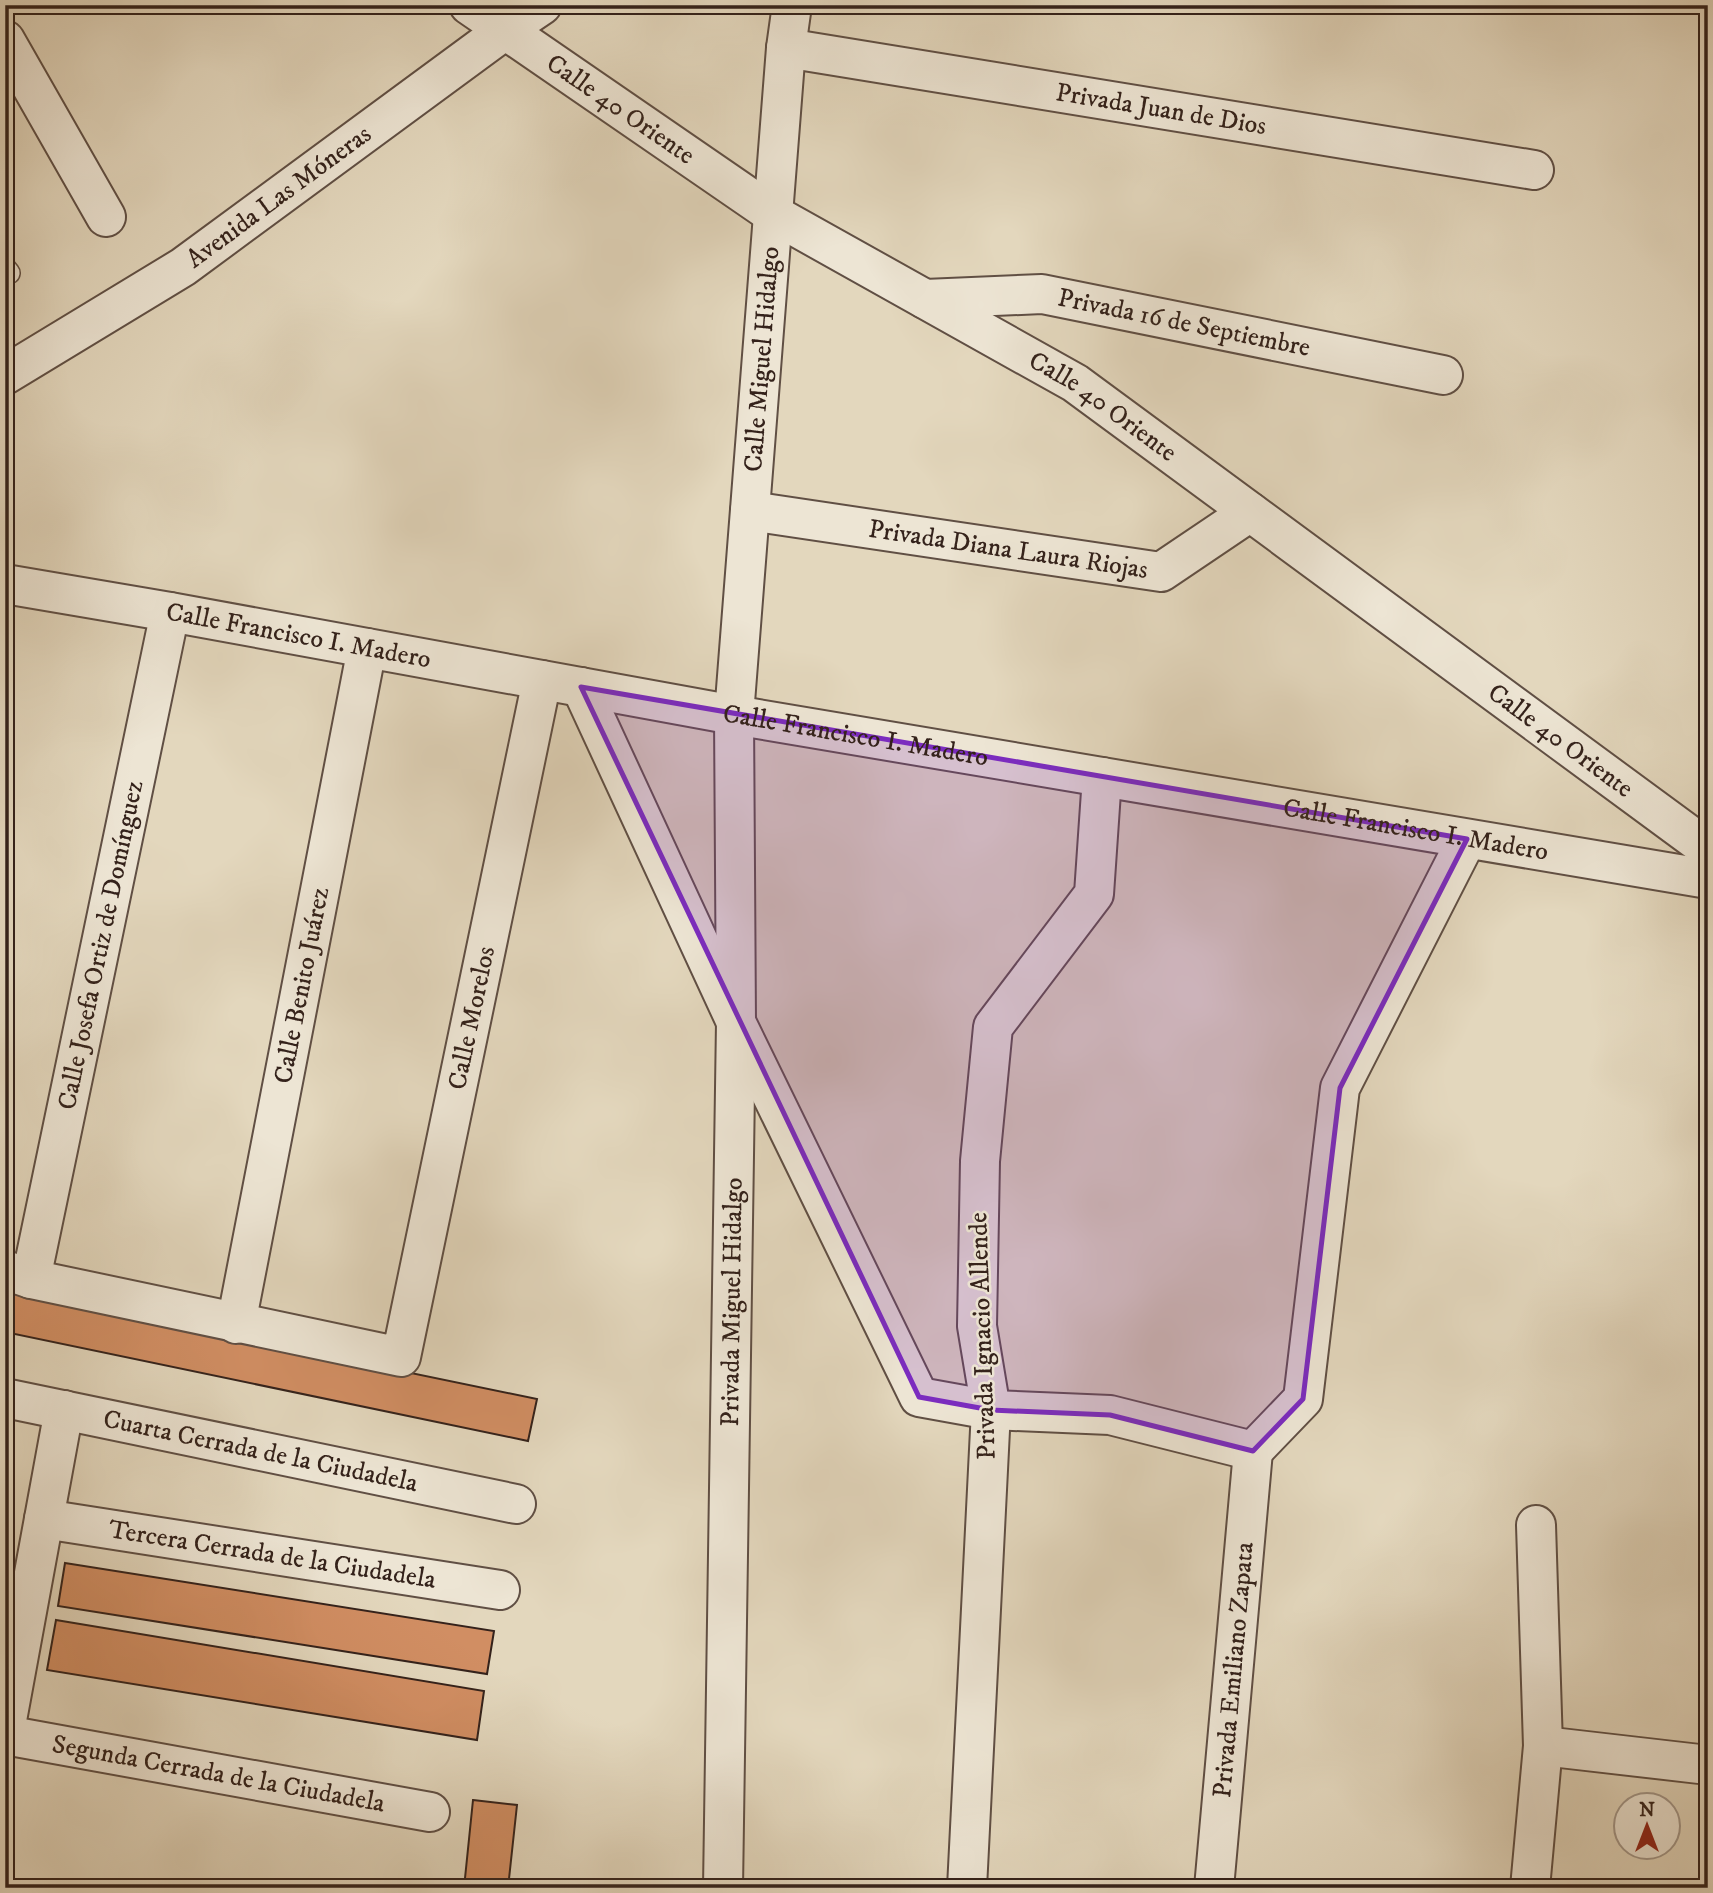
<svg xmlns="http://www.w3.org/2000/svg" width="1713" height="1893" font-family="'IM FELL DW Pica',serif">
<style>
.building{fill:#d18e63;stroke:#34221b;stroke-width:2}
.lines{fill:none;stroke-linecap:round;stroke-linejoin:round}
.lane-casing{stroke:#604f44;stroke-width:24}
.street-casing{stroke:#604f44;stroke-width:42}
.lane{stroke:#ede5d4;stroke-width:21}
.street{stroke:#ede5d4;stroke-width:38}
.marked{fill:#7b2cbf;fill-opacity:0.2;stroke:#7b2cbf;stroke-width:5;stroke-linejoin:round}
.labels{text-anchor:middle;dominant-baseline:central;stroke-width:5;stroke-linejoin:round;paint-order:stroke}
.street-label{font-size:26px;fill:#34221b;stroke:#ede5d4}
</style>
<rect width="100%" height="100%" fill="#e3d7bd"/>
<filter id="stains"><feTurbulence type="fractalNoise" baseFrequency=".00286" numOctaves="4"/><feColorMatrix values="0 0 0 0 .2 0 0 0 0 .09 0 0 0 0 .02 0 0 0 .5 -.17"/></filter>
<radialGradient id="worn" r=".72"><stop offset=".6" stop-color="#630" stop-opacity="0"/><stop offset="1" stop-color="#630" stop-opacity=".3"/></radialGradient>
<!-- building -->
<g class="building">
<polygon points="5,1289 537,1399 528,1441 5,1332"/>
<polygon points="65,1563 494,1631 487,1674 58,1606"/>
<polygon points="56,1620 484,1691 477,1740 47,1670"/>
<polygon points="473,1800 517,1805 508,1888 464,1888"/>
</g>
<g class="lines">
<defs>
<polyline id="lane" points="5,268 9,273"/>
<g id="street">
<path id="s1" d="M469,5L773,214L1075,383L1708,849"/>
<polyline points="5,40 106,217"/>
<path id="s2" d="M786,48L1534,170"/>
<path id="s3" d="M925,299L1042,294L1443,375"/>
<path id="s4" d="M5,375L183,267L505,30L542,5"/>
<path id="s5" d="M750,511L1161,572L1250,512"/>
<path id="s6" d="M5,584L170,612L734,715L1708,879"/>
<polyline points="581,687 736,1022 919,1397 991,1410 1110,1415 1253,1451"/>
<path id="s7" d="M5,1270L31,1279L401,1357L542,680"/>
<path id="s8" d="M31,1279L170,612"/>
<path id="s9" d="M236,1324L367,648"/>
<path id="s10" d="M5,1398L516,1504"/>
<polyline points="1253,1451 1303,1399 1340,1088 1467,839"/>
<path id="s11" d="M44,1519L500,1590"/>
<polyline points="5,1731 64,1410"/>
<path id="s12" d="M5,1735L430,1812"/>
<polyline points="1543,1746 1708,1765"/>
<path id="s13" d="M723,1888L736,1022L734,715L786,48L792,5"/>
<polyline points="967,1888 991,1410 977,1326 980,1161 993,1027 1094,894 1102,777"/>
<path id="s14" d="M1214,1888L1253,1451"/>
<polyline points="1530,1888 1543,1746 1536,1525"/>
</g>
</defs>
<!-- lane casing -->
<use href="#lane" class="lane-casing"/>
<!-- street casing -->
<use href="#street" class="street-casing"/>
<!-- lane -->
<use href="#lane" class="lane"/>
<!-- street -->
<use href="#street" class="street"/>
</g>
<!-- marked area -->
<path class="marked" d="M581,687L1467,839L1340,1088L1303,1399L1253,1451L1110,1415L991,1410L919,1397Z"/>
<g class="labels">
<!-- street labels -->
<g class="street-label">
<text stroke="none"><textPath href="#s1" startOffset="184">Calle 40 Oriente</textPath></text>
<text stroke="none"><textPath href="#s2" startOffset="380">Privada Juan de Dios</textPath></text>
<text stroke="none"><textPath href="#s4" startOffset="327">Avenida Las Móneras</textPath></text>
<text stroke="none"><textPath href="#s3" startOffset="262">Privada 16 de Septiembre</textPath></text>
<text stroke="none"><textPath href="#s13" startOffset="1530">Calle Miguel Hidalgo</textPath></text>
<text stroke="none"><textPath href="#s1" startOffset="751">Calle 40 Oriente</textPath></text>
<text stroke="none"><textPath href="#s5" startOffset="261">Privada Diana Laura Riojas</textPath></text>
<text stroke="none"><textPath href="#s6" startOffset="298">Calle Francisco I. Madero</textPath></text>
<text stroke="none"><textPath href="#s6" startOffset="864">Calle Francisco I. Madero</textPath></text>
<text stroke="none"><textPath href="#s1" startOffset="1318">Calle 40 Oriente</textPath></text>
<text stroke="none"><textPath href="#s6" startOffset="1432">Calle Francisco I. Madero</textPath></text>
<text stroke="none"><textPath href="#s8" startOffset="341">Calle Josefa Ortiz de Domínguez</textPath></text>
<text stroke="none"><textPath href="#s9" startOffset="345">Calle Benito Juárez</textPath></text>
<text stroke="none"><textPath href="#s7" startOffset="752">Calle Morelos</textPath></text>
<text stroke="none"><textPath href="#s13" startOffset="586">Privada Miguel Hidalgo</textPath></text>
<text transform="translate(983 1336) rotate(-92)">Privada Ignacio Allende</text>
<text stroke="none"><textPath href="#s10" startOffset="261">Cuarta Cerrada de la Ciudadela</textPath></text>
<text stroke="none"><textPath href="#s11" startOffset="231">Tercera Cerrada de la Ciudadela</textPath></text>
<text stroke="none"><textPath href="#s14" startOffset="219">Privada Emiliano Zapata</textPath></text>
<text stroke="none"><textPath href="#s12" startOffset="217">Segunda Cerrada de la Ciudadela</textPath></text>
</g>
</g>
<!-- margin -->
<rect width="1713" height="1893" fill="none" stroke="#e3d7bd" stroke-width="28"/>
<rect x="7" y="7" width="1699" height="1879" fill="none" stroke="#34221b" stroke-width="3.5"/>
<rect x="14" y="14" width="1685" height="1865" fill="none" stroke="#34221b" stroke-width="2"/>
<!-- north arrow -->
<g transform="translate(1647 1826)"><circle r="33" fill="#ede5d4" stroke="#a3978a" stroke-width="2"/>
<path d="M0-5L12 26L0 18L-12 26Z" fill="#8f2418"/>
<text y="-10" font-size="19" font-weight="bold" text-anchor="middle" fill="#34221b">N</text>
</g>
<rect width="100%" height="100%" filter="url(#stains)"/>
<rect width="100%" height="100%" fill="url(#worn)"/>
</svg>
